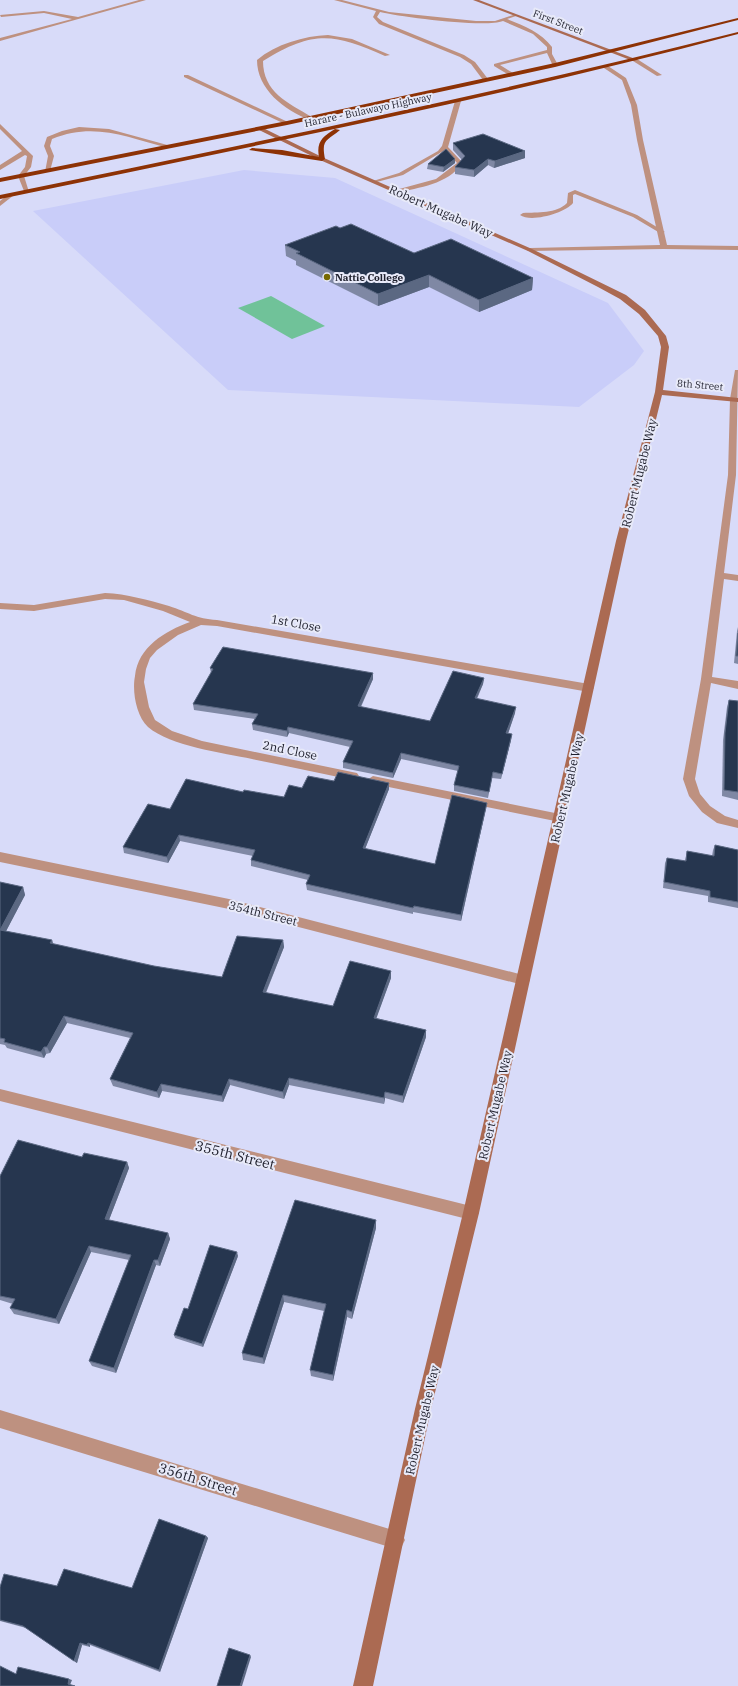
<svg xmlns="http://www.w3.org/2000/svg" width="738" height="1686" font-family="'IBM Plex Serif',serif">
<style>
.built{fill:#c9cdf9}
.green{fill:#70c299}
.lines{fill:none;stroke-linecap:round;stroke-linejoin:round}
.lane{fill:#be9180;fill-rule:evenodd}
.street{fill:#be9180;fill-rule:evenodd}
.secondary{fill:#ab6a52;fill-rule:evenodd}
.highway{fill:#8d3205;fill-rule:evenodd}
.wall{fill:#7f88a4}
.shaded-wall{fill:#5b6882}
.building{fill:#26364f;stroke:#5b6882}
.poi-dot{fill:#766900;stroke:#e8eaf9;stroke-width:1.5}
.labels{text-anchor:middle;dominant-baseline:central;stroke-width:4;stroke-linejoin:round;paint-order:stroke}
.far-street-label{font-size:10px;fill:#1f202d;stroke:#e8eaf9}
.far-poi-label{font-size:10px;font-weight:bold;fill:#1f202d;stroke:#e8eaf9;text-anchor:start}
.street-label{font-size:12px;fill:#1f202d;stroke:#e8eaf9}
.near-street-label{font-size:14px;fill:#1f202d;stroke:#e8eaf9}
</style>
<rect width="100%" height="100%" fill="#d8dbf9"/>
<!-- built -->
<polygon class="built" points="244,170 335,178 608,303 644,351 634,365 579,407 228,390 33,211"/>
<!-- green -->
<polygon class="green" points="271,296 325,326 292,339 238,308"/>
<g class="lines">
<!-- lane -->
<g class="lane">
<polygon points="139,0 146,0 0,41 0,38 72,19 44,13 1,17 0,15 44,11 78,17"/>
<path d="M334,0H342L389,12L476,21H495L516,14V16L507,19C524,26 541,32 552,47V54L558,65L553,66L547,53L500,65L513,73V75H509L494,66V64L547,50V47L533,34L503,21C485,28 401,17 380,12L377,17L383,22L464,55L475,62L488,79L483,80L471,64L460,57L379,24L373,17L376,11Z"/>
<path d="M328,35L352,39L390,55L385,56C334,33 313,30 263,61C263,92 288,103 312,117L310,120C284,110 257,89 257,60C276,44 304,36 328,35Z"/>
<polygon points="635,58 637,59 662,75 657,76 633,61"/>
<polygon points="184,75 188,75 290,123 285,124 184,77"/>
<path d="M458,99L461,101L448,147L463,163C446,185 421,187 395,193L392,191L436,179L457,163L445,150L403,175L373,183V181L399,173L438,151L442,146L455,101Z"/>
<polygon points="0,124 33,156 31,167 24,176 29,192 24,191 18,176 25,167 27,156 25,155 0,170 0,165 22,151 0,129"/>
<path d="M79,127L109,129L171,146L168,148C126,137 94,122 52,139L50,146L54,156L50,171L45,172L48,156L44,146L47,137L62,131Z"/>
<path d="M575,190L637,215L665,232L660,233L633,217L575,194L573,195V203C565,213 531,223 520,215L523,213C538,212 556,214 567,203L568,193Z"/>
</g>
<!-- street -->
<g class="street">
<polygon points="604,66 608,66 626,78 637,105 643,140 667,245 738,246 738,250 664,249 528,251 527,250 530,248 660,245 637,140 631,105 622,80 604,68"/>
<polygon points="9,194 14,195 0,206 0,201"/>
<polygon points="735,370 738,370 736,475 724,573 738,575 738,581 724,579 712,677 738,681 738,689 711,683 695,779 700,794 710,806 725,816 738,820 738,828 717,823 702,812 689,796 683,779 701,679 728,475 730,399"/>
<path d="M105,593C127,594 148,600 169,606C188,612 196,619 217,620L589,684L594,688L589,692L217,626L201,625L178,635L157,650L150,658L146,669L144,682L149,707L155,720L172,731L202,741L357,773L359,776L353,780C319,773 286,766 252,759C224,753 170,746 148,727C136,716 132,691 135,676C138,647 165,631 190,622L163,611L124,600L105,599L34,611L0,609V603L34,605Z"/>
<polygon points="373,776 560,814 564,815 566,818 564,821 560,822 369,783 367,780"/>
<polygon points="0,852 229,899 523,975 528,976 530,980 528,984 523,985 229,909 0,862"/>
<polygon points="0,1089 471,1206 476,1208 479,1213 476,1218 471,1220 0,1101"/>
<polygon points="0,1410 396,1531 402,1534 405,1540 402,1546 396,1549 0,1428"/>
</g>
<!-- secondary -->
<g class="secondary">
<polygon points="473,0 479,0 638,60 633,61"/>
<polygon points="257,127 261,127 324,158 532,249 626,295 645,310 666,336 669,347 663,390 738,398 738,402 662,395 626,541 479,1213 431,1409 373,1686 353,1686 415,1409 463,1213 616,541 655,392 661,347 658,336 639,314 620,299 598,287 528,251 320,160 257,129"/>
</g>
<!-- highway -->
<g class="highway">
<polygon points="738,18 738,20 555,67 287,125 0,182 0,178 287,121 555,63"/>
<path d="M738,32V34C494,99 247,147 0,199V195C247,144 494,94 738,32Z"/>
<path d="M335,129L340,130C327,141 321,139 325,159L322,161L249,150L252,148L282,150L319,157C316,142 323,136 335,129Z"/>
</g>
</g>
<!-- wall -->
<g class="wall">
<polygon points="453,143 525,151 525,158 494,168 488,165 474,177 455,174 455,167 462,160 453,150"/>
<polygon points="455,159 455,163 443,172 427,169 428,164"/>
<polygon points="340,228 414,253 533,278 532,290 479,312 429,287 378,306 296,265 296,261 286,256 285,245"/>
<polygon points="738,627 738,664 734,663 737,631"/>
<polygon points="210,668 373,679 361,707 430,721 484,678 483,684 477,699 515,713 508,734 511,740 501,779 492,778 488,798 454,791 454,785 458,771 401,759 393,778 343,768 343,762 350,747 289,733 287,737 253,730 252,724 255,719 194,710 193,704 211,673"/>
<polygon points="729,700 738,701 738,800 722,796 723,740 727,707"/>
<polygon points="334,781 389,783 389,789 365,849 435,864 486,808 461,921 413,912 413,914 307,890 306,884 308,880 251,866 251,860 253,856 180,841 168,863 124,853 123,847 170,809 243,792 284,797 302,788"/>
<polygon points="715,845 738,850 738,908 708,902 708,896 663,888 665,863 667,858 685,861 687,851 712,856 713,850"/>
<polygon points="0,882 23,887 25,895 6,931 52,940 53,944 154,966 222,977 283,940 284,947 266,993 333,1006 391,971 391,978 376,1018 426,1030 426,1037 403,1103 385,1098 384,1104 289,1085 284,1099 230,1085 223,1102 162,1091 159,1098 113,1086 110,1079 130,1038 67,1023 50,1053 46,1054 44,1058 7,1048 5,1045 0,1044"/>
<polygon points="82,1157 127,1162 129,1168 109,1220 168,1233 170,1239 160,1266 156,1265 116,1373 92,1366 89,1361 129,1260 91,1252 59,1324 14,1314 10,1308 13,1304 0,1300 0,1176"/>
<polygon points="295,1200 376,1228 352,1319 347,1317 333,1381 311,1376 310,1370 324,1311 284,1302 264,1364 243,1360 242,1353"/>
<polygon points="238,1256 203,1347 175,1338 174,1335"/>
<polygon points="206,1536 208,1538 160,1672 90,1645 90,1647 82,1645 77,1663 26,1628 0,1621 0,1587 57,1586 132,1588"/>
</g>
<!-- shaded-wall -->
<g class="shaded-wall">
<polygon points="525,151 525,158 494,168 495,161"/>
<polygon points="455,159 455,163 443,172 444,167"/>
<polygon points="488,159 488,165 474,177 474,170"/>
<polygon points="429,275 429,287 378,306 378,294"/>
<polygon points="533,278 532,290 479,312 479,300"/>
<polygon points="373,673 373,679 358,712 358,706"/>
<polygon points="484,678 483,684 474,704 475,698"/>
<polygon points="516,707 515,713 506,739 506,733"/>
<polygon points="288,727 289,733 287,737 287,731"/>
<polygon points="512,734 511,740 501,779 502,774"/>
<polygon points="401,753 401,759 393,778 393,773"/>
<polygon points="389,783 389,789 363,854 363,848"/>
<polygon points="487,803 486,808 461,921 461,915"/>
<polygon points="179,835 180,841 168,863 167,857"/>
<polygon points="23,887 25,895 3,937 0,930"/>
<polygon points="52,940 54,947 50,943"/>
<polygon points="283,940 284,947 263,999 263,992"/>
<polygon points="391,971 391,978 374,1025 374,1018"/>
<polygon points="64,1016 67,1023 50,1053 47,1047"/>
<polygon points="426,1030 426,1037 403,1103 403,1096"/>
<polygon points="44,1047 46,1054 44,1058 41,1052"/>
<polygon points="289,1078 289,1085 284,1099 283,1092"/>
<polygon points="229,1079 230,1085 223,1102 222,1096"/>
<polygon points="161,1084 162,1091 159,1098 157,1092"/>
<polygon points="385,1092 385,1098 384,1104 384,1098"/>
<polygon points="127,1162 129,1168 107,1225 105,1219"/>
<polygon points="376,1220 376,1228 352,1319 352,1312"/>
<polygon points="168,1233 170,1239 160,1266 158,1260"/>
<polygon points="89,1246 91,1252 59,1324 56,1319"/>
<polygon points="237,1252 238,1256 203,1347 202,1344"/>
<polygon points="154,1260 156,1265 116,1373 114,1368"/>
<polygon points="283,1295 284,1302 264,1364 263,1358"/>
<polygon points="347,1310 347,1317 333,1381 333,1375"/>
<polygon points="206,1536 208,1538 160,1672 159,1670"/>
<polygon points="80,1643 82,1645 77,1663 74,1661"/>
<polygon points="88,1643 90,1645 90,1647 87,1645"/>
<polygon points="250,1655 251,1657 242,1686 240,1686"/>
<polygon points="69,1679 72,1680 70,1685 68,1684"/>
</g>
<!-- building -->
<g class="building">
<polygon points="483,134 525,151 495,161 488,159 474,170 455,167 465,156 453,143"/>
<polygon points="446,149 455,159 444,167 428,164"/>
<polygon points="351,224 414,253 451,239 533,278 479,300 429,275 378,294 296,253 300,252 285,245 336,226 340,228"/>
<polygon points="738,633 738,656 736,656"/>
<polygon points="223,647 373,673 358,706 430,721 453,671 484,678 475,698 516,707 506,733 512,734 502,774 493,772 489,792 454,785 459,766 401,753 393,773 343,762 353,741 288,727 287,731 252,724 258,714 193,704 213,669 210,668"/>
<polygon points="729,700 738,701 738,792 724,790 725,733"/>
<polygon points="338,772 389,783 363,848 435,864 452,795 487,803 461,915 414,906 413,908 306,884 310,875 251,860 255,850 179,835 167,857 123,847 148,804 170,809 186,779 243,792 244,790 284,797 289,785 302,788 308,776 334,781"/>
<polygon points="715,845 738,850 738,902 710,897 710,891 664,882 667,858 686,861 687,851 714,856"/>
<polygon points="0,882 23,887 0,930 52,940 50,943 154,966 222,977 237,936 283,940 263,992 333,1006 350,961 391,971 374,1018 426,1030 403,1096 385,1092 384,1098 289,1078 283,1092 229,1079 222,1096 161,1084 157,1092 110,1079 133,1033 64,1016 47,1047 44,1047 41,1052 4,1042 5,1039 0,1038"/>
<polygon points="18,1140 82,1157 84,1153 127,1162 105,1219 168,1233 158,1260 154,1260 114,1368 89,1361 131,1255 89,1246 56,1319 10,1308 15,1299 0,1296 0,1176"/>
<polygon points="295,1200 376,1220 352,1312 347,1310 333,1375 310,1370 326,1304 283,1295 263,1358 242,1353"/>
<polygon points="210,1245 237,1252 202,1344 174,1335 184,1308 188,1309"/>
<polygon points="159,1519 206,1536 159,1670 88,1643 87,1645 80,1643 74,1661 23,1626 0,1620 0,1587 4,1574 57,1586 64,1569 132,1588"/>
<polygon points="229,1648 250,1655 240,1686 217,1686"/>
<polygon points="0,1666 16,1674 18,1667 69,1679 68,1684 75,1686 0,1686"/>
</g>
<!-- markers -->
<circle class="poi-dot" cx="327" cy="277" r="4"/>
<g class="labels">
<!-- far-street labels -->
<g class="far-street-label">
<text transform="translate(558 22) rotate(21)">First Street</text>
<text transform="translate(368 110) rotate(-12)">Harare - Bulawayo Highway</text>
<text transform="translate(700 385) rotate(5)">8th Street</text>
</g>
<!-- far-poi labels -->
<g class="far-poi-label">
<text x="335" y="277">Nattie College</text>
</g>
<!-- street labels -->
<g class="street-label">
<text transform="translate(441 211) rotate(24)">Robert Mugabe Way</text>
<text transform="translate(639 473) rotate(-76)">Robert Mugabe Way</text>
<text transform="translate(296 623) rotate(10)">1st Close</text>
<text transform="translate(290 750) rotate(12)">2nd Close</text>
<text transform="translate(567 788) rotate(-77)">Robert Mugabe Way</text>
<text transform="translate(263 913) rotate(14)">354th Street</text>
<text transform="translate(495 1105) rotate(-77)">Robert Mugabe Way</text>
<text transform="translate(422 1420) rotate(-77)">Robert Mugabe Way</text>
</g>
<!-- near-street labels -->
<g class="near-street-label">
<text transform="translate(235 1155) rotate(14)">355th Street</text>
<text transform="translate(198 1479) rotate(17)">356th Street</text>
</g>
</g>
</svg>
